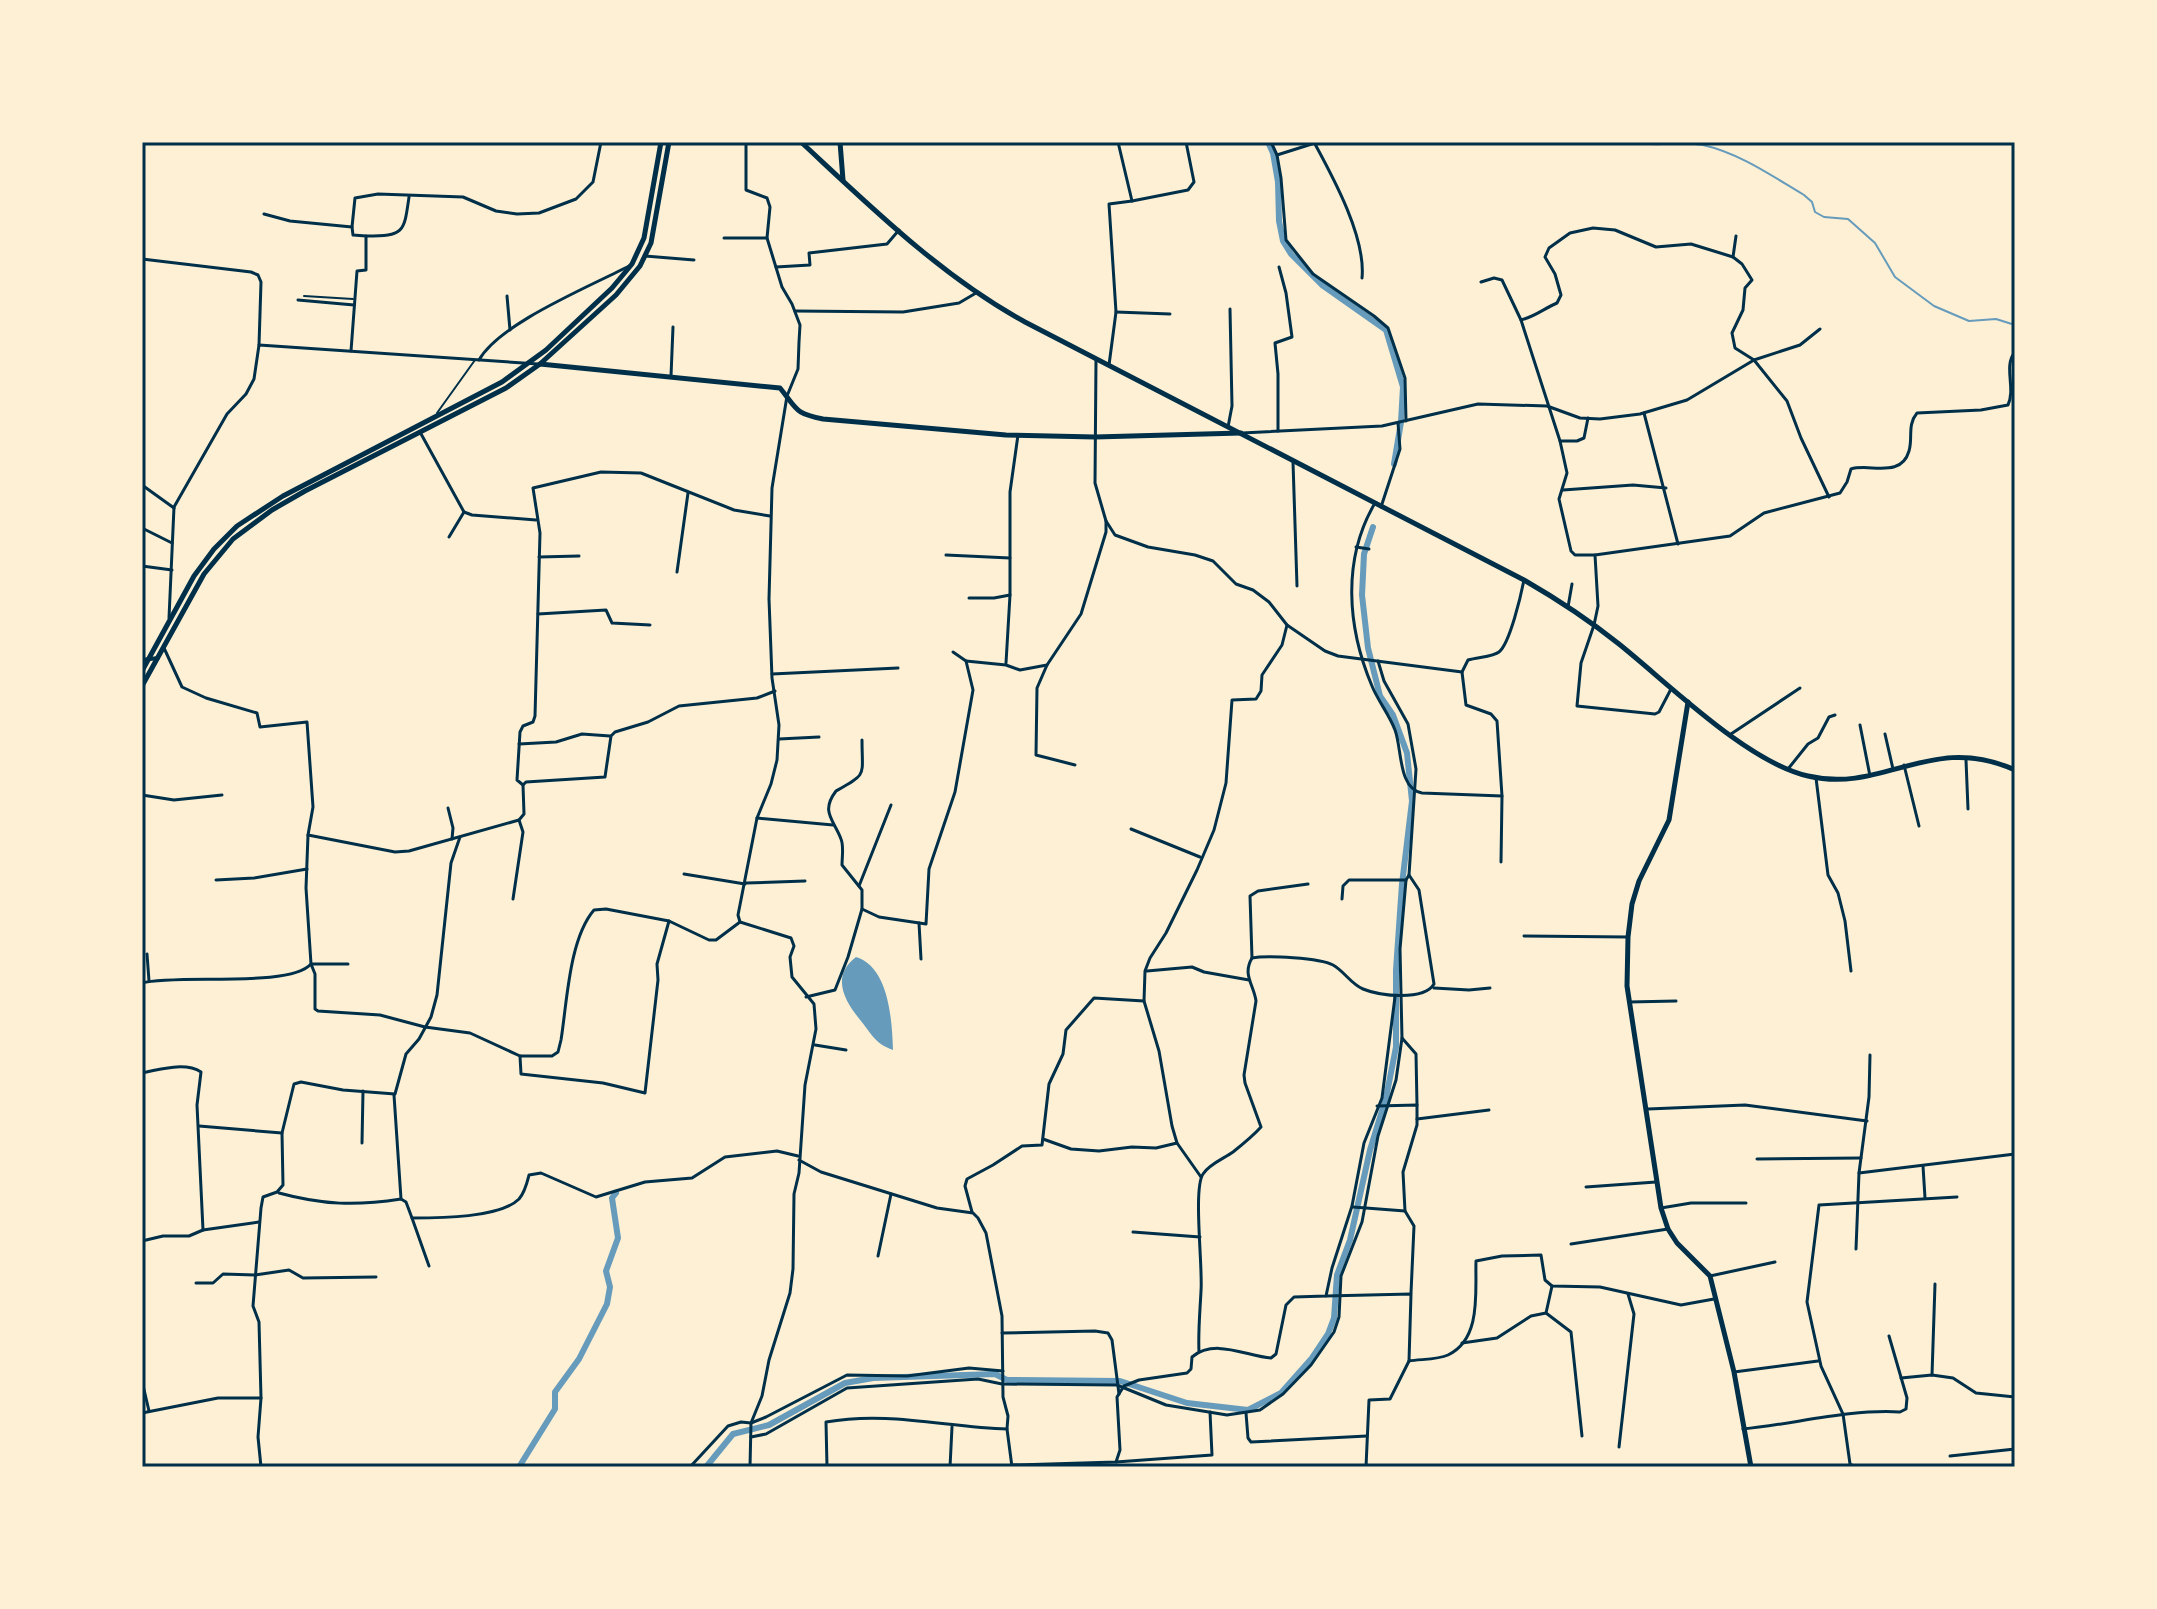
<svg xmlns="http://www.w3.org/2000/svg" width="2157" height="1609" font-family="Jost,sans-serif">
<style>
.water{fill:#669bbc}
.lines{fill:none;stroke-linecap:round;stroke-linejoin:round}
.stream{stroke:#669bbc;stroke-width:2}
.canal{stroke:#669bbc;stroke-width:6}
.pedestrian{stroke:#003049;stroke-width:2}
.minor{stroke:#003049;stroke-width:3}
.tertiary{stroke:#003049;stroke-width:4}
.secondary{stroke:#003049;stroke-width:5}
.primary{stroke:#003049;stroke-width:5}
.trunk{stroke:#003049;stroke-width:5}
.neatline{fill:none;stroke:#003049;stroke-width:3}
</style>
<rect width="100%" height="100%" fill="#fdf0d5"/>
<!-- water -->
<path class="water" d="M856,957C889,967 892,1020 893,1050C876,1044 872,1035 861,1021C845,1001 830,977 856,957Z"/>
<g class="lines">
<!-- stream -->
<path class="stream" d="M1634,142C1657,148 1680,140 1703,145C1739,153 1772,176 1804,195L1812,202L1815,212L1824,217L1848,219L1875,243L1895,277L1934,306L1969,321L1996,319L2015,325"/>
<!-- canal -->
<g class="canal">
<polyline points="1268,142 1273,153 1278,182 1279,221 1283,241 1291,254 1322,285 1386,330 1403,387 1401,422 1394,464"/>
<polyline points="519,1467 555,1409 555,1392 579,1359 607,1304 610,1287 606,1271 618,1238 612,1198 616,1193"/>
<polyline points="706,1467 733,1434 769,1425 845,1383 873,1378 995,1374 1007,1380 1120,1381 1187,1403 1248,1410 1281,1393 1312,1358 1328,1334 1334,1318 1337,1275 1350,1240 1370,1150 1386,1098 1396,1047 1396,970 1402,884 1412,801 1407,753 1393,715 1380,696 1368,648 1362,595 1364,554 1373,527"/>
</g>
<!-- pedestrian -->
<g class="pedestrian">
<polyline points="304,296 353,299"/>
<polyline points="437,413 475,360"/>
</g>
<!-- minor -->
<g class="minor">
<polyline points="746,142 746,190 767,198 770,207 767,238 782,287 792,304 800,325 799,342 798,369 787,396 772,488 769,599 772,678 779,725 777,760 771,784 757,818 738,915 740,922 791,938 794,946 790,957 792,977 814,1004 816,1029 805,1085 799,1173 794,1194 793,1269 790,1293 769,1360 762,1396 751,1423 750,1467"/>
<polyline points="1118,142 1132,201 1188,190 1194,182 1186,142"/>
<polyline points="1271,142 1277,155 1281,178 1286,240 1313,274 1374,316 1388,328 1405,378 1406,421"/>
<path d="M1315,144C1334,179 1366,238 1362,278"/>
<polyline points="1277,155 1315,143"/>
<polyline points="264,214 290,221 352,227 355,198 378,194 463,197 496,211 517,214 539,213 576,199 593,182 601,142"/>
<path d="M366,236C404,236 404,233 409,197"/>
<polyline points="1736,236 1733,257 1742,264 1752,280 1745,288 1743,310 1732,333 1735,348 1754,360"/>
<polyline points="724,238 767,238"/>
<polyline points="645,256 694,260"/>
<polyline points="142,259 251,272 258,275 261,282 259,345"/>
<polyline points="776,267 810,265 809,253 887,244 899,230"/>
<path d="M1481,282L1494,278L1502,280L1521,320C1534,317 1545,308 1557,303L1561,295L1555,274L1545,257L1549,248L1570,233L1593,228L1615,230L1656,247L1691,244L1733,257"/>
<polyline points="507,296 510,330"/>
<polyline points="298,300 354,305"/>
<polyline points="795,311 903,312 959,303 976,293"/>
<polyline points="1116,312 1170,314"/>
<polyline points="1521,320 1560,441"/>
<polyline points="1820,329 1800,345 1754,360 1787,401 1801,438 1829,497"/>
<polyline points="351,351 357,271 366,270 366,236 353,235 352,227"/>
<path d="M479,360C500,323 589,287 629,266"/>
<polyline points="1109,365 1116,312 1109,204 1132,201"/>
<polyline points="671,376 673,327"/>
<polyline points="1644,413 1678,544"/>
<polyline points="1588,418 1584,438 1577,441 1560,441 1567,473 1559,499 1571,551 1575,555 1595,555"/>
<polyline points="1228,427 1232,406 1230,309"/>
<polyline points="1278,431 1278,374 1275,343 1292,337 1286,293 1279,267"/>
<polyline points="420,432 464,512 472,515 536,520"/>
<polyline points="1242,433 1382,426 1478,404 1547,406 1580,418 1600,419 1640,414 1687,400 1754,360"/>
<polyline points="1293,462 1297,586"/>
<polyline points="142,485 174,508"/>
<polyline points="1563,490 1633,485 1666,488"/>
<path d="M1375,503C1342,559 1347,627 1372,686C1378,701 1389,714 1395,730C1402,748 1398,789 1422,793L1502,796"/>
<polyline points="1381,507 1400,449 1398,423"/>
<path d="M1106,521L1115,535L1148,547L1195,555L1213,561L1236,584L1253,590L1269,602L1287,625L1325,651L1338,656L1462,672L1468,660C1477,657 1493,657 1499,652C1510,643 1521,595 1524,580"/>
<polyline points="142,528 172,543"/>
<polyline points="449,537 464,512"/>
<polyline points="1356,547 1369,549"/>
<polyline points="946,555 1010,558"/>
<polyline points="539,557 579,556"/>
<polyline points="142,566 172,570"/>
<polyline points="677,572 688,493"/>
<polyline points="969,598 994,598 1010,595 1010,492 1018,435"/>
<polyline points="1568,607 1572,584"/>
<polyline points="538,614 606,610 612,623 650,625"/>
<polyline points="169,618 174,507 227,414 246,394 254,379 259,345 538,364"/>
<polyline points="966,661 1006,665 1020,670 1047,665 1081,614 1106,532 1106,521 1095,483 1096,359"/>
<polyline points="1006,663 1010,595"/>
<polyline points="1047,665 1037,688 1036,755 1075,765"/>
<polyline points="1462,672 1466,705 1491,714 1497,721 1502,796 1501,862"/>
<polyline points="772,674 898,668"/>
<path d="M1671,689L1659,712L1655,714L1577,706L1581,663L1594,625L1598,606L1595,555L1730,536L1764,513L1840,493L1847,482L1851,469C1869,463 1901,479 1909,451C1913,438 1907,425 1917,413L1981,410L2008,405C2016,388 2003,366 2015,352"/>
<polyline points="1860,725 1870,776"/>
<polyline points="1731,734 1800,688"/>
<polyline points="1885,734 1893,769"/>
<polyline points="779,739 819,737"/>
<path d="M862,740C862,777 868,773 836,791C820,812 834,820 841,839C844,846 842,857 842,865L862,890V909L879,917L926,924L929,869L955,792L973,690L966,661L953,652"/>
<polyline points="519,744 556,742 582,734 610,736"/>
<polyline points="1966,760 1968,809"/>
<polyline points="1904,765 1919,826"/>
<polyline points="1788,769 1808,744 1818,738 1829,717 1835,715"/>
<polyline points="1816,778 1828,875 1838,893 1845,921 1851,971"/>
<polyline points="523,785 517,780 520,732 523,726 533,722 535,716 540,533 533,488 601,472 641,473 734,510 770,516"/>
<polyline points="142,795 174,800 222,795"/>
<polyline points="448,808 453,828 452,839"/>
<polyline points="757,818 833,825"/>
<polyline points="1131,829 1200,857"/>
<polyline points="308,835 395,852 409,851 519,820 524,814 523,785 526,782 605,777 611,736 615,732 648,722 679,706 757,698 775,691"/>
<polyline points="684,874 745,884"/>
<polyline points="216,880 254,878 307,869"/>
<polyline points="746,883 805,881"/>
<polyline points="859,886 891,805"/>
<polyline points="513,899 523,832 519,820"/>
<polyline points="1342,899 1343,886 1349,880 1406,880"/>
<polyline points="919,923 921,959"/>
<polyline points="1524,936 1628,937"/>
<polyline points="147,954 149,981"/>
<path d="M1252,958C1267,955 1320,958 1333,965C1344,971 1351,984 1363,989C1380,996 1424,1001 1434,984L1419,890L1409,875"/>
<path d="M348,964H311L315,974V1009L318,1011L380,1015L425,1027L470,1033L520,1056H552L558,1052L561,1040C567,1003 569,939 594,910L606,909L669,921L709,940H716L740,922"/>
<polyline points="1147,971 1192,967 1204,972 1249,980"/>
<path d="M142,983C178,974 290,988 311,964L306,888L308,835L313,807L307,722L260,727L257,713L206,698L182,687L164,648"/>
<polyline points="1434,988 1469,990 1490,988"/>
<polyline points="806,997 835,990 848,957 862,909"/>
<polyline points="1629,1002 1676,1001"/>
<polyline points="1402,1038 1416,1054 1417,1105"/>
<polyline points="815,1045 846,1050"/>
<polyline points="520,1056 521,1074 603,1083 645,1093 658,980 657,964 669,921"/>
<path d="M142,1073C159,1069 186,1062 201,1072L197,1105L203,1230"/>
<polyline points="394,1095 401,1199"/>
<polyline points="1377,1106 1417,1105 1417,1125 1403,1172 1405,1211 1414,1226 1411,1293"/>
<polyline points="1648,1109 1745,1105 1867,1121"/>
<polyline points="1417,1119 1489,1110"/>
<polyline points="199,1126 282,1133"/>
<polyline points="1043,1139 1071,1149 1099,1151 1132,1147 1156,1148 1177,1143 1201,1177"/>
<polyline points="362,1143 363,1091"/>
<polyline points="1177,1143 1172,1126 1159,1051 1144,1001 1145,971 1150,958 1166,933 1197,870 1214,830 1226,783 1232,700 1256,699 1261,691 1262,675 1282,645 1287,625"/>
<polyline points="1757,1159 1861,1158"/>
<polyline points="799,1160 821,1172 937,1208 973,1213 978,1218 986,1233 1002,1316 1003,1397 1008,1416 1007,1429 1012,1467"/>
<polyline points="1923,1166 1925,1198"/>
<polyline points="1859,1173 2015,1154"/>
<polyline points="1586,1187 1656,1182"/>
<path d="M279,1193C323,1205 356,1206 401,1199L406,1202L412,1218C439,1218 500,1218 519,1199C525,1192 527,1183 529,1175L541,1173L596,1197L645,1182L692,1178L725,1157L777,1151L798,1156"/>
<polyline points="1353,1207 1405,1211"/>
<polyline points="1661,1208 1691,1203 1746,1203"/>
<polyline points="972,1212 965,1186 967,1179 993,1165 1022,1146 1042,1145 1049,1084 1063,1054 1066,1030 1094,998 1144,1001"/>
<polyline points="412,1218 429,1266"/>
<polyline points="1133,1232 1200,1237"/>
<polyline points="142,1241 163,1236 189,1236 203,1230 259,1222"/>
<polyline points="1571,1244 1668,1229"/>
<polyline points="1856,1249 1859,1173 1869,1097 1870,1055"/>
<polyline points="878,1256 891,1194"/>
<polyline points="1710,1276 1775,1262"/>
<polyline points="196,1283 213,1283 223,1274 255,1275 289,1270 303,1278 376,1277"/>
<path d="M1326,1296L1411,1294L1409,1361C1420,1359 1437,1360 1448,1355C1482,1339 1475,1291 1476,1261L1502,1256L1541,1255L1545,1280L1552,1286L1600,1287L1681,1305L1714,1299"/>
<polyline points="1546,1313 1571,1332 1582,1436"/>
<polyline points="1002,1333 1095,1331 1108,1333 1112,1340 1119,1394"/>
<polyline points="1462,1343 1497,1338 1531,1316 1546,1313 1552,1286"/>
<path d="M1199,1352C1198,1331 1200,1312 1201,1291C1203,1267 1193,1189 1203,1174C1209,1164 1225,1158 1233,1152C1243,1144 1253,1136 1261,1127L1245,1083L1244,1075L1256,1001C1254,985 1242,975 1252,958L1250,896L1258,891L1308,884"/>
<polyline points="1734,1372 1818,1361"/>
<polyline points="1932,1375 1935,1284"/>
<polyline points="1901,1378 1932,1375 1953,1378 1976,1393 2015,1397"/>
<polyline points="142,1381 149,1411"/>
<polyline points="261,1398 258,1437 261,1467"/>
<polyline points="142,1413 218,1398 261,1398 259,1322 253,1306 261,1208 263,1197 277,1192 283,1185 282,1133 294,1084 301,1082 343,1090 395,1094 406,1054 419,1039 431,1017 437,995 451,863 460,837"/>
<polyline points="1246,1413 1248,1438 1251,1442 1367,1436"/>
<path d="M1743,1429C1795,1424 1847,1409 1900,1412L1906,1409L1907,1398L1889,1336"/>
<polyline points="751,1437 766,1434 847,1388 978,1379 1002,1384 1117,1385 1166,1405 1227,1415 1260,1410 1283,1394 1311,1365 1334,1332 1339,1317 1341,1276 1362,1222 1378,1136 1396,1080 1402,1038 1400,949 1406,880 1409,875 1416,769 1408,724 1384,681 1378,661"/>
<polyline points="1619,1447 1634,1314 1628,1294"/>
<polyline points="1950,1456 2015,1449"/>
<polyline points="1116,1462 1212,1455 1210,1412"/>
<path d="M1012,1465L1116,1462L1120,1450L1117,1397L1124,1386L1139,1380L1187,1373L1191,1369L1192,1357C1215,1338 1246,1356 1271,1358L1276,1354L1286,1305L1294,1297L1326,1296L1332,1268L1352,1206L1364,1143L1382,1098L1395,997"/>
<polyline points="690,1467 728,1426 741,1422 751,1423 766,1417 847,1375 907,1376 969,1368 1003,1371"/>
<path d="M827,1467L826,1422C887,1411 946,1427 1007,1429"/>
<polyline points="950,1467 952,1427"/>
<polyline points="1366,1467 1369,1400 1390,1399 1409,1361"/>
<polyline points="1856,1467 1850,1464 1843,1414 1821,1366 1807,1302 1819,1205 1957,1197"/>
</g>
<!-- tertiary -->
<polyline class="tertiary" points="142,660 158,658"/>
<!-- secondary -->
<g class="secondary">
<polyline points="840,142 843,180"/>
<path d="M540,364L780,388C798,410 794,413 823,419L1006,435L1095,437L1241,433"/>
<polyline points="1688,702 1669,820 1639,881 1632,904 1628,937 1627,986 1661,1208 1668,1229 1677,1243 1710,1276 1734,1372 1751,1467"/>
</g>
<!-- primary -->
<path class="primary" d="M801,142C871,207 941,276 1025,322L1524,580C1557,599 1589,620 1619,644C1669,684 1747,762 1808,776C1884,794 1931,732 2015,770"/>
<!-- trunk -->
<g class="trunk">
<polyline points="142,671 194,576 214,549 237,526 283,496 502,382 546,350 612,288 632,264 644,238 661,142"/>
<polyline points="142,686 204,574 233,539 272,510 305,491 506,388 540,364 616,295 640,266 651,243 669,142"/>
</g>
</g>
<!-- border -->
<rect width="2157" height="1609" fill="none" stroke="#fdf0d5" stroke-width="288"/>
<rect x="144" y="144" width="1869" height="1321" class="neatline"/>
</svg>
